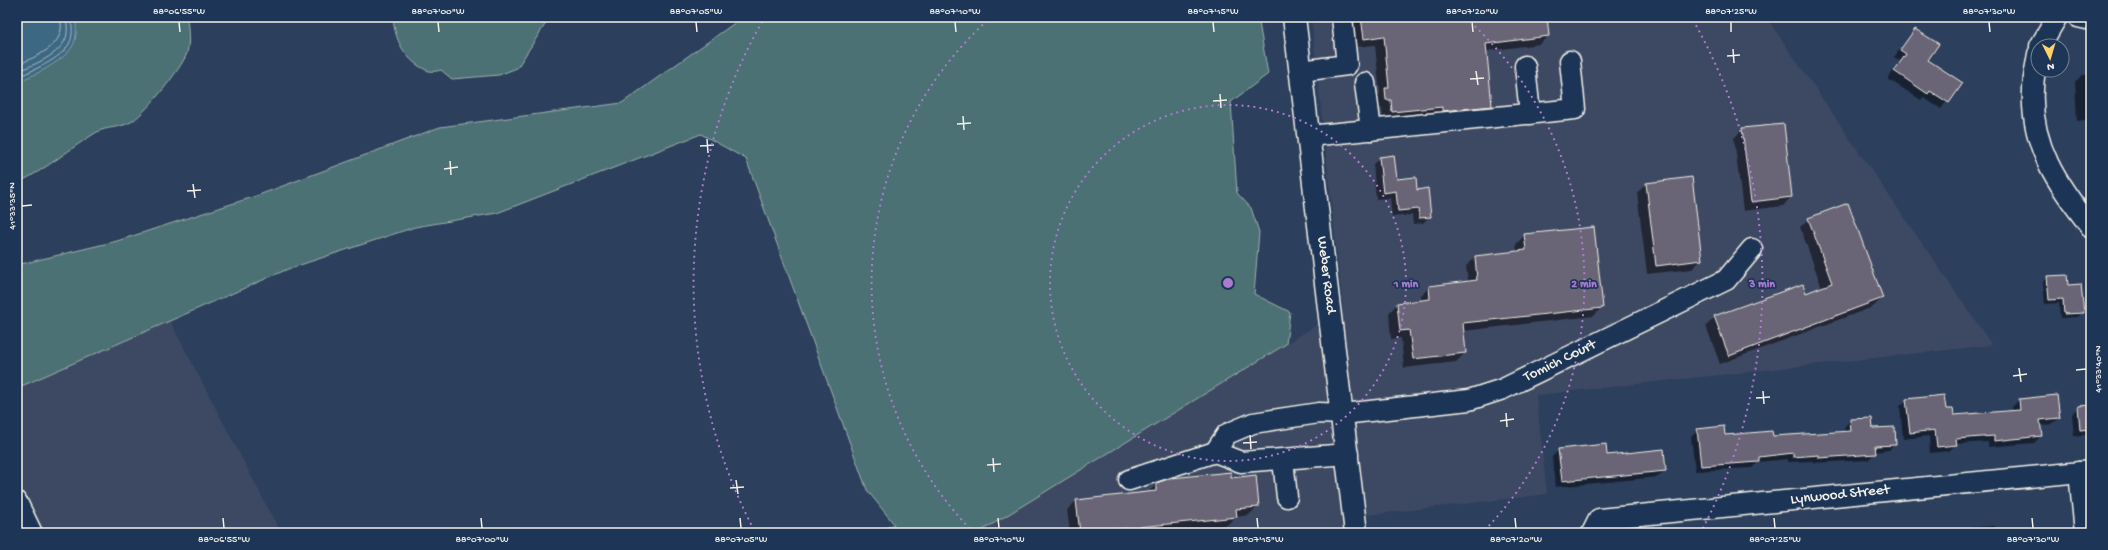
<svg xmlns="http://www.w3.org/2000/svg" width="2108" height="550" font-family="'Gochi Hand',sans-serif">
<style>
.built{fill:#3e4a64}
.green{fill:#4c7174;stroke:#a0b1ae}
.water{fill:#3d6883;stroke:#869fab}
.shadow{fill:#0007}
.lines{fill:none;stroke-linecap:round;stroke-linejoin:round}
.shore{stroke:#abbac0;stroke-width:1}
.building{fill:#696576;stroke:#f4f1e8}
.minor-casing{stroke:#f4f1e8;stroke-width:23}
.major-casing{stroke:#f4f1e8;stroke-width:25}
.minor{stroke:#1d3557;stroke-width:20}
.major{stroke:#1d3557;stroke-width:22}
.ticks{fill:none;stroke:#f4f1e8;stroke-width:1.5}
.ring{fill:none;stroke:#ab7bcf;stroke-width:2;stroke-dasharray:2 4}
.labels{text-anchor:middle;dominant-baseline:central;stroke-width:3.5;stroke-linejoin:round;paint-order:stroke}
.street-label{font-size:15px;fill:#f4f1e8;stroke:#1d3557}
.centre{fill:#ab7bcf;stroke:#1d3557;stroke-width:2}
.ring-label{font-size:12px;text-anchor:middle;font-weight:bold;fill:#ab7bcf;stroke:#1d3557;stroke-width:3.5;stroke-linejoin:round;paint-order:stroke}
.neatline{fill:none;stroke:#f4f1e8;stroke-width:1.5}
.ticks-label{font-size:10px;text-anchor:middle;fill:#f4f1e8}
</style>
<rect width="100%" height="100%" fill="#2c3f5d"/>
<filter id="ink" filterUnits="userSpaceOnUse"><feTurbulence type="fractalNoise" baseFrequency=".025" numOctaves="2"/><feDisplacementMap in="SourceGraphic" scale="8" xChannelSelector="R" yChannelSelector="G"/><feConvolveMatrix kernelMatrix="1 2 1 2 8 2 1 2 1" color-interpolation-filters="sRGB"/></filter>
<g filter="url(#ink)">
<!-- built -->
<g class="built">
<polygon points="1311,17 1766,17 1992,345 1536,395 1547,494 1351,517 1353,533 978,533 1343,309"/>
<polygon points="170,321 281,533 17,533 17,388"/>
</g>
<!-- green -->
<g class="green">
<path d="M75,17H187C188,29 190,42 187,53C182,68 143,117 129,123C119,128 106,127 97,132C70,148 46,170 17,183V81L76,23Z"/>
<path d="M393,17H550L517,68L499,75L452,79L441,70C438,71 432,72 429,71C406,63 394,39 393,17Z"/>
<polygon points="743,17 1258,17 1268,74 1231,102 1237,193 1251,208 1259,232 1254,294 1290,312 1286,344 978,533 876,533 894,524 867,490 746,159 701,134 497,213 415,227 288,269 17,388 17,265 117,241 256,196 440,127 622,103"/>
</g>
<!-- water -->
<path class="water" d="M17,17H75C77,26 77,39 72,47C63,61 33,77 17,81Z"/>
<!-- shadow -->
<g class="shadow">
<polygon points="1352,17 1546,17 1548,36 1540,44 1486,51 1491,105 1483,114 1383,121 1382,108 1377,109 1376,98 1380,94 1375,45 1355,47"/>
<polygon points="1915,30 1927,60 1961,83 1941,109 1923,97 1921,100 1888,79 1900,61 1894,57"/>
<polygon points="2082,75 2091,75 2091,119 2077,121 2075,82"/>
<polygon points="1743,129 1791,197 1783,206 1743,211 1734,138"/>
<polygon points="1380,158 1396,180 1416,191 1430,216 1423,223 1413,224 1412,215 1392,217 1390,198 1376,199 1373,164"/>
<polygon points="1646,184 1701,260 1692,269 1647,274 1637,193"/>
<polygon points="1809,219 1882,298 1873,307 1720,364 1706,326 1715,317 1805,294 1822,288 1800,227"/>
<polygon points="1525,235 1602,307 1594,316 1463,331 1465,353 1456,362 1404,368 1401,338 1391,339 1389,313 1397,304 1421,301 1421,295 1430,287 1468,282 1466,266 1475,257 1517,252 1516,244"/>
<polygon points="2048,277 2067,286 2083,312 2078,317 2060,318 2059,303 2045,304 2043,282"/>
<polygon points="1907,400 1945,410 1953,417 2013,412 2012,407 2019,400 2059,418 2052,424 2040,426 2041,436 2034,443 1988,447 1988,442 1956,444 1949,451 1930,453 1929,436 1903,439 1900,406"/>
<polygon points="2091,406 2091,434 2074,436 2072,414 2078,407"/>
<polygon points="1851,420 1872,429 1895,444 1889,450 1874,452 1874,454 1868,460 1813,463 1813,461 1787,462 1787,459 1758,462 1752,468 1695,471 1691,436 1697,430 1724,437 1772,437 1845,432 1844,427"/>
<polygon points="1559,450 1665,471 1658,477 1555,487 1552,457"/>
<polygon points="1230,479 1258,506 1249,515 1236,517 1227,525 1157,533 1070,533 1067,510 1076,501 1147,494 1156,484"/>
<polygon points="1995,526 1996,533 1936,533 1947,532 1949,529"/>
</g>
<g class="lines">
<!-- shore -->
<g class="shore">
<path d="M17,65C32,58 59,49 61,29C62,25 60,21 60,17"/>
<path d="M17,72C32,65 56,57 64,42C69,34 67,25 66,17"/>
<path d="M17,77C32,71 61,59 69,44C74,35 72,26 71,17"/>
</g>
</g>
<!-- building -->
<g class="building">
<polygon points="1361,17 1547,17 1549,36 1486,44 1492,106 1442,111 1442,107 1392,112 1391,100 1386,100 1385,88 1389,88 1384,36 1364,39"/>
<polygon points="1915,29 1939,44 1928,60 1963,83 1949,103 1930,91 1928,94 1894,71 1906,54 1900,50"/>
<polygon points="1784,124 1792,197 1751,202 1742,128"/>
<polygon points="1394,155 1397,179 1416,177 1417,190 1428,188 1431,217 1419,218 1418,209 1398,211 1396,191 1383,193 1379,157"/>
<polygon points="1692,177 1702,260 1656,266 1646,183"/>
<polygon points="1848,203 1883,298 1729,356 1714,316 1803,284 1806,293 1832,283 1808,218"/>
<polygon points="1594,227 1603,308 1463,323 1466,353 1413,359 1409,330 1400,331 1397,303 1430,299 1429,286 1477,280 1475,256 1526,250 1524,234"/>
<polygon points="2067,275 2068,285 2081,284 2084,313 2064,314 2063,299 2049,300 2047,276"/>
<polygon points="1944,395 1946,409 1953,409 1954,415 2020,410 2019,399 2057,395 2060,418 2040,420 2042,436 1994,441 1994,436 1956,439 1957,445 1937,447 1935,430 1910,433 1906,399"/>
<polygon points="2091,405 2091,429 2080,430 2078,406"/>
<polygon points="1872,418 1873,428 1895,427 1896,445 1875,446 1876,454 1819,458 1819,455 1793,457 1793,453 1759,457 1759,462 1701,466 1697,429 1724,426 1725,435 1772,431 1773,436 1851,431 1850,419"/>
<polygon points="1606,444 1607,455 1664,449 1666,471 1562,481 1558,449"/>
<polygon points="1231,472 1231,478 1256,475 1259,507 1236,509 1237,517 1080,533 1076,500 1156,491 1156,483 1171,478"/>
</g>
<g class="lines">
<defs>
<g id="minor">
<polyline points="2078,17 2091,20"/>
<polyline points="2040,46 2057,17"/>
<path d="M2038,54C2036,66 2033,78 2033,90C2030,145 2058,186 2091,227"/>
<polyline points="1525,66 1530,114"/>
<polyline points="1301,71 1347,65 1342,17"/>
<polyline points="1365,83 1371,130"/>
<polyline points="1309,136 1575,109 1570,61"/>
<polyline points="1348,454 1241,462 1215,452 1227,434 1253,423 1319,413 1343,414 1469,400 1503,389 1726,280 1752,249"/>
<polyline points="1283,460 1287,497"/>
<polyline points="2079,472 2085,533"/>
<polyline points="1129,480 1215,452"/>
<polyline points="17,502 32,533"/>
<polyline points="1592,533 1599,519 2091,471"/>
</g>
<polyline id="major" points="1294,17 1356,533"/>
</defs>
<!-- minor casing -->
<use href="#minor" class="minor-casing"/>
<!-- major casing -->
<use href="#major" class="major-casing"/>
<!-- minor -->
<use href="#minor" class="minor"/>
<!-- major -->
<use href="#major" class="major"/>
</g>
</g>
<!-- ticks -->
<path class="ticks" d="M179,22L180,32M438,22L439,32M696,22L697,32M955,22L956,32M1213,22L1214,32M1472,22L1473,32M1731,22V32M1989,22L1990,32M1733,49L1734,63M1727,56L1740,55M1476,71L1478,85M1470,79L1484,78M1220,94L1221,108M1213,101L1227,100M963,116L964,130M957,124L971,123M707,139L708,153M700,146L714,145M450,161L451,175M444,169L458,167M193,184L195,198M187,191L201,190M22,206L32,205M2019,368L2021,382M2076,370L2086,369M2013,376L2027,374M1763,391L1764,404M1756,398L1770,397M1506,413L1507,427M1500,421L1514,419M1250,435L1251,449M1243,443L1257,442M993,458L994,472M987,465L1001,464M736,480L738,494M730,488L744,487M223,518L224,528M481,518L482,528M740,518L741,528M998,518L999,528M1257,518L1258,528M1515,518L1516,528M1774,518L1775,528M2032,518L2033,528"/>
<!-- distance rings -->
<g class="ring">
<circle cx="1228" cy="283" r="178"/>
<path d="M974 533A356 356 0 0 1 990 18M1466 18A356 356 0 0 1 1482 533"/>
<path d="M754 530A534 534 0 0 1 763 20M1693 20A534 534 0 0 1 1702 530"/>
</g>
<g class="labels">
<!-- street labels -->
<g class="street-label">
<text transform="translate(1326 275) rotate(83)">Weber Road</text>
<text transform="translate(1560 361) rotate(-26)">Tomich Court</text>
<text transform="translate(1840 495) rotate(-6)">Lynwood Street</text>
</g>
</g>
<circle cx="1228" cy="283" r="6" class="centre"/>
<g class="ring-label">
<text x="1406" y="287">1 min</text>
<text x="1584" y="287">2 min</text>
<text x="1762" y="287">3 min</text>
</g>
<!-- margin -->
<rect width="2108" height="550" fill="none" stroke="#1d3557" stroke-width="44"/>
<!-- north arrow -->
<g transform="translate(2050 58) rotate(175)"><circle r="19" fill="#1d3557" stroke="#738091"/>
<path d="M0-3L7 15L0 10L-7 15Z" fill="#ffd166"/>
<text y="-6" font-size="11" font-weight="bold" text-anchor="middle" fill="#f4f1e8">N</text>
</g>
<rect x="22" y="22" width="2064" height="506" class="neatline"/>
<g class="ticks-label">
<text x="179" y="14">88°06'55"W</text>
<text x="438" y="14">88°07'00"W</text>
<text x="696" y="14">88°07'05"W</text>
<text x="955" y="14">88°07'10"W</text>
<text x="1213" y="14">88°07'15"W</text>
<text x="1472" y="14">88°07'20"W</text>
<text x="1731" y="14">88°07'25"W</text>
<text x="1989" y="14">88°07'30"W</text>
<text transform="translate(11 206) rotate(-90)" y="4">41°33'35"N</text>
<text transform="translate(2097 369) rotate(-90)" y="4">41°33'40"N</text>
<text x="224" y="542">88°06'55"W</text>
<text x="482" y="542">88°07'00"W</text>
<text x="741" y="542">88°07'05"W</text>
<text x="999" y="542">88°07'10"W</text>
<text x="1258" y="542">88°07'15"W</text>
<text x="1516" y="542">88°07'20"W</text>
<text x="1775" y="542">88°07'25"W</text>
<text x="2033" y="542">88°07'30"W</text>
</g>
</svg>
